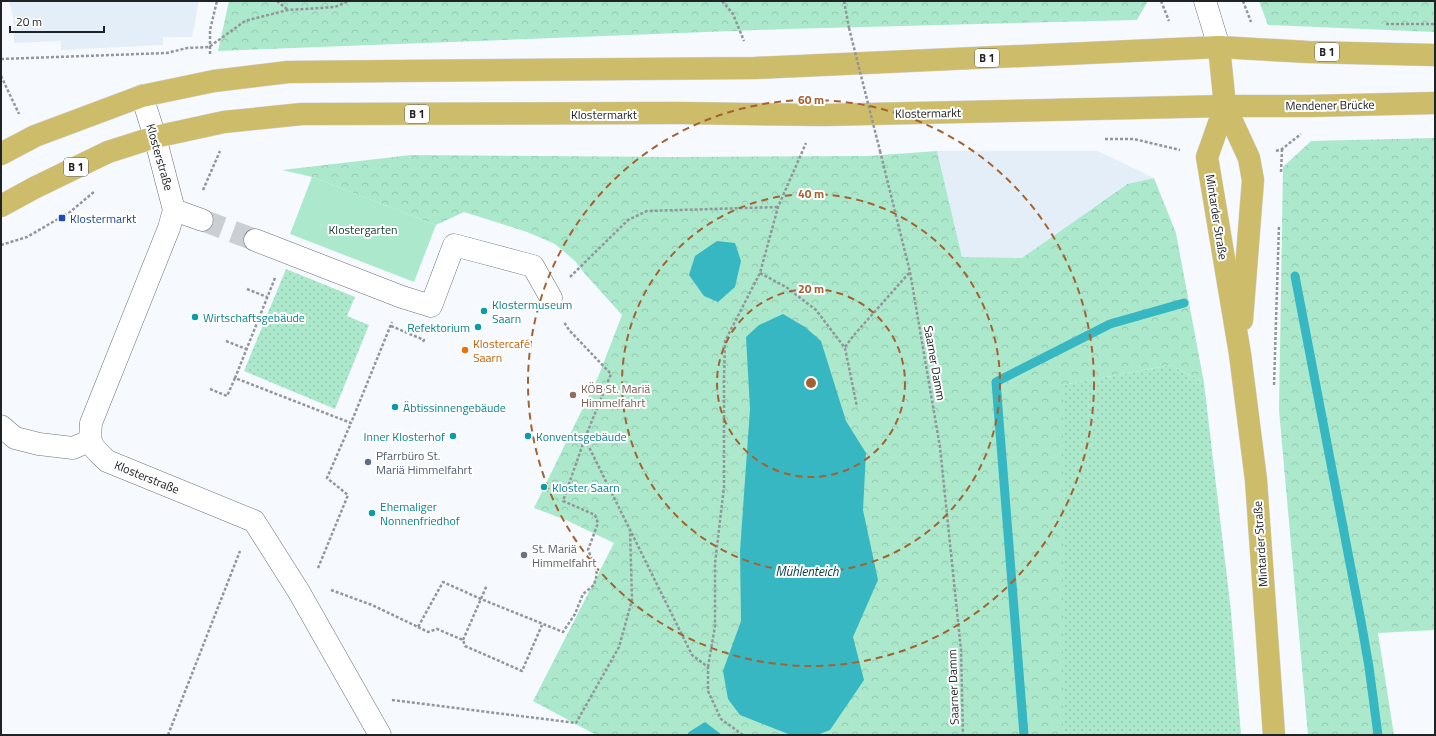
<svg xmlns="http://www.w3.org/2000/svg" width="1436" height="736" font-family="'Titillium Web',sans-serif">
<style>
.built{fill:#e4eef9}
.grass{fill:url(#grass-dots)}
.forest{fill:url(#forest-crowns)}
.garden{fill:#ace9cc}
.water{fill:#37b7c1}
.lines{fill:none;stroke-linecap:round;stroke-linejoin:round}
.stream{stroke:#37b7c1;stroke-width:9}
.minor-tunnel{stroke:#cbcfd3;stroke-width:22;stroke-dasharray:22 11;stroke-linecap:butt}
.minor-casing{stroke:#6b7178;stroke-width:23}
.major-casing{stroke:#d7d7d8;stroke-width:23}
.path{stroke:#92969a;stroke-width:2.5;stroke-dasharray:3 2;stroke-linecap:butt}
.minor{stroke:#fff;stroke-width:22}
.major{stroke:#cdbc69;stroke-width:22}
.path-bridge{stroke:#92969a;stroke-width:2.5;stroke-dasharray:3 2;stroke-linecap:butt}
.ring{fill:none;stroke:#a56231;stroke-width:2;stroke-dasharray:7 5}
.transit-dot{fill:#1a4fb4;stroke:#fff;stroke-width:1.5}
.culture-dot{fill:#0f9aa8;stroke:#fff;stroke-width:1.5}
.food-dot{fill:#e8710a;stroke:#fff;stroke-width:1.5}
.education-dot{fill:#8d6e63;stroke:#fff;stroke-width:1.5}
.service-dot{fill:#5c6f8a;stroke:#fff;stroke-width:1.5}
.worship-dot{fill:#6b7280;stroke:#fff;stroke-width:1.5}
.labels{text-anchor:middle;dominant-baseline:central;stroke-width:4;stroke-linejoin:round;paint-order:stroke}
.shield{fill:#fff;stroke:#636566;stroke-width:1}
.shield-label{font-size:11px;font-weight:bold;fill:#202325}
.street-label{font-size:12px;fill:#202325;stroke:#fff}
.transit-label{font-size:12px;fill:#164399;stroke:#fff;text-anchor:start}
.park-label{font-size:12px;fill:#17402f;stroke:#fff}
.culture-label{font-size:12px;fill:#0d838f;stroke:#fff;text-anchor:start}
.food-label{font-size:12px;fill:#c56008;stroke:#fff;text-anchor:start}
.education-label{font-size:12px;fill:#785e54;stroke:#fff;text-anchor:start}
.service-label{font-size:12px;fill:#4e5e75;stroke:#fff;text-anchor:start}
.worship-label{font-size:12px;fill:#5b616d;stroke:#fff;text-anchor:start}
.water-label{font-size:13px;font-style:italic;fill:#0a4348;stroke:#fff}
.centre{fill:#a56231;stroke:#fff;stroke-width:2}
.ring-label{font-size:12px;text-anchor:middle;font-weight:bold;fill:#a56231;stroke:#fff;stroke-width:4;stroke-linejoin:round;paint-order:stroke}
</style>
<defs>
<pattern id="grass-dots" width="8" height="8" patternUnits="userSpaceOnUse"><rect width="8" height="8" fill="#ace9cc"/><path d="M2 2h.1M6 6h.1" fill="none" stroke="#94c8af" stroke-width="1.8" stroke-linecap="round"/></pattern>
<pattern id="forest-crowns" width="20" height="18" patternUnits="userSpaceOnUse"><rect width="20" height="18" fill="#ace9cc"/><path d="M2 6a3 3 0 1 1 6 0M12 15a3 3 0 1 1 6 0" fill="none" stroke="#94c8af"/></pattern>
</defs>
<rect width="100%" height="100%" fill="#f6faff"/>
<!-- built -->
<g class="built">
<polygon points="9,1 199,1 192,37 163,37 163,45 61,50 61,41 14,43 13,17"/>
<polygon points="937,151 1098,151 1154,178 1126,184 1022,258 962,258"/>
</g>
<!-- grass -->
<g class="grass">
<polygon points="286,269 355,297 347,316 369,325 335,409 244,371"/>
<polygon points="1171,365 1204,383 1231,611 1241,735 1063,735 1063,385"/>
</g>
<!-- forest -->
<g class="forest">
<polygon points="229,1 1148,1 1137,20 786,29 218,51"/>
<polygon points="1259,1 1435,1 1435,32 1268,25"/>
<polygon points="1435,138 1435,630 1378,633 1394,735 1308,735 1279,410 1283,167 1311,141"/>
<polygon points="937,151 962,257 1022,258 1127,184 1154,178 1176,233 1204,383 1171,365 1063,385 1063,735 596,735 533,701 614,543 566,520 534,508 598,377 622,315 585,274 575,261 555,244 527,232 464,212 436,225 312,177 282,170 411,155 672,157 867,156"/>
</g>
<!-- garden -->
<polygon class="garden" points="312,177 436,225 414,282 290,234"/>
<!-- water -->
<g class="water">
<polygon points="717,241 735,243 741,261 735,287 718,302 704,296 689,275 695,256"/>
<polygon points="783,314 805,327 821,341 846,421 866,453 863,510 878,580 853,637 864,680 830,730 817,735 791,735 740,715 728,699 723,671 741,621 740,551 750,409 746,337 759,325"/>
<polygon points="705,722 722,735 687,735 689,732"/>
</g>
<g class="lines">
<!-- stream -->
<g class="stream">
<polyline points="1295,276 1361,621 1369,667 1378,735"/>
<polyline points="1024,735 996,382 1110,324 1184,303"/>
</g>
<!-- minor-tunnel -->
<polyline class="minor-tunnel" points="202,220 255,240"/>
<defs>
<g id="minor">
<polyline points="1205,1 1219,47"/>
<path d="M142,96L155,137L174,210L169,228L91,423C89,446 91,445 107,461L254,521L299,592L380,735"/>
<polyline points="174,210 202,220"/>
<polyline points="255,240 402,297 431,306 454,245 533,266 551,298"/>
<polyline points="1,426 15,438 39,444 73,448 89,441"/>
</g>
<g id="major">
<polyline points="1219,47 1225,106 1249,158 1253,180 1242,320"/>
<polyline points="1225,106 1207,157 1240,354 1256,480 1274,735"/>
<polyline points="1,154 35,136 142,96 214,81 288,72 755,68 1219,47 1308,52 1435,55"/>
<polyline points="1,206 34,188 108,152 155,137 224,122 302,114 681,113 823,115 1225,106 1309,106 1435,103"/>
</g>
</defs>
<!-- minor casing -->
<use href="#minor" class="minor-casing"/>
<!-- major casing -->
<use href="#major" class="major-casing"/>
<!-- path -->
<g class="path">
<polyline points="277,1 288,10"/>
<polyline points="722,1 733,14 744,41"/>
<polyline points="844,1 849,28"/>
<polyline points="1161,1 1169,21"/>
<polyline points="1243,1 1251,22"/>
<polyline points="1386,24 1435,24"/>
<polyline points="210,54 210,30 217,1"/>
<polyline points="1,59 167,53 187,48 209,47 245,21 288,10 335,7 348,1"/>
<polyline points="1,76 19,114"/>
<polyline points="1105,139 1134,139 1180,150"/>
<polyline points="880,151 910,272 940,447 961,650 963,735"/>
<polyline points="1276,151 1282,149 1301,134"/>
<polyline points="1281,172 1282,149"/>
<polyline points="203,190 220,151"/>
<polyline points="1,245 27,237 70,212 95,191"/>
<polyline points="760,273 786,287 816,310 845,348 857,407"/>
<polyline points="570,277 628,220 647,211 778,207"/>
<polyline points="275,278 235,378 351,423 392,322"/>
<polyline points="247,289 267,297"/>
<polyline points="391,326 424,340 422,343"/>
<polyline points="226,341 246,349"/>
<polyline points="845,347 854,335 910,272"/>
<polyline points="1274,385 1279,225"/>
<polyline points="210,389 227,396 235,378"/>
<polyline points="585,439 692,655 708,667 708,691 721,719 743,735"/>
<polyline points="318,568 348,495 327,478 351,423"/>
<polyline points="331,590 372,605 418,627 443,582 481,599 563,632 575,614 583,594 594,585 597,574 593,561 588,550 598,523 595,515 563,501 585,438 611,374 569,330 564,322"/>
<polyline points="418,627 428,632 437,629 463,640 465,646 522,671 542,625"/>
<polyline points="463,640 487,585"/>
<polyline points="708,667 715,626 715,563 724,487 724,379 725,341 760,273 778,207 806,143"/>
<polyline points="392,700 576,723 619,647 632,600 630,530"/>
<polyline points="168,735 240,551"/>
</g>
<!-- minor -->
<use href="#minor" class="minor"/>
<!-- major -->
<use href="#major" class="major"/>
<!-- path-bridge -->
<polyline class="path-bridge" points="849,28 880,151"/>
</g>
<!-- distance rings -->
<g class="ring">
<circle cx="811" cy="383" r="94"/>
<circle cx="811" cy="383" r="189"/>
<circle cx="811" cy="383" r="283"/>
</g>
<!-- markers -->
<rect class="transit-dot" x="58" y="214" width="8" height="8" rx="2"/>
<g class="culture-dot">
<circle cx="484" cy="311" r="4"/>
<circle cx="195" cy="317" r="4"/>
<circle cx="478" cy="327" r="4"/>
<circle cx="395" cy="407" r="4"/>
<circle cx="453" cy="436" r="4"/>
<circle cx="528" cy="436" r="4"/>
<circle cx="544" cy="487" r="4"/>
<circle cx="372" cy="513" r="4"/>
</g>
<circle class="food-dot" cx="465" cy="350" r="4"/>
<circle class="education-dot" cx="573" cy="395" r="4"/>
<circle class="service-dot" cx="368" cy="462" r="4"/>
<circle class="worship-dot" cx="524" cy="555" r="4"/>
<g class="labels">
<!-- shield labels -->
<g class="shield">
<rect x="1315" y="43" width="24" height="18" rx="3"/>
<rect x="975" y="49" width="24" height="18" rx="3"/>
<rect x="405" y="105" width="24" height="18" rx="3"/>
<rect x="64" y="158" width="24" height="18" rx="3"/>
</g>
<g class="shield-label">
<text x="1327" y="52">B 1</text>
<text x="987" y="58">B 1</text>
<text x="417" y="114">B 1</text>
<text x="76" y="167">B 1</text>
</g>
<!-- street labels -->
<g class="street-label">
<text transform="translate(1330 105) rotate(-1)">Mendener Brücke</text>
<text transform="translate(928 113) rotate(-1)">Klostermarkt</text>
<text x="604" y="114">Klostermarkt</text>
<text transform="translate(160 157) rotate(74)">Klosterstraße</text>
<text transform="translate(1217 217) rotate(81)">Mintarder Straße</text>
<text transform="translate(935 363) rotate(80)">Saarner Damm</text>
<text transform="translate(147 477) rotate(22)">Klosterstraße</text>
<text transform="translate(1260 544) rotate(-94)">Mintarder Straße</text>
<text transform="translate(953 687) rotate(-92)">Saarner Damm</text>
</g>
<!-- transit labels -->
<g class="transit-label">
<text x="70" y="218">Klostermarkt</text>
</g>
<!-- park labels -->
<g class="park-label">
<text x="363" y="229">Klostergarten</text>
</g>
<!-- culture labels -->
<g class="culture-label">
<text x="492" y="304">Klostermuseum<tspan x="492" dy="14">Saarn</tspan></text>
<text x="203" y="317">Wirtschaftsgebäude</text>
<text x="470" y="327" text-anchor="end">Refektorium</text>
<text x="403" y="407">Äbtissinnengebäude</text>
<text x="445" y="436" text-anchor="end">Inner Klosterhof</text>
<text x="536" y="436">Konventsgebäude</text>
<text x="552" y="487">Kloster Saarn</text>
<text x="380" y="506">Ehemaliger<tspan x="380" dy="14">Nonnenfriedhof</tspan></text>
</g>
<!-- food labels -->
<g class="food-label">
<text x="473" y="343">Klostercafé<tspan x="473" dy="14">Saarn</tspan></text>
</g>
<!-- education labels -->
<g class="education-label">
<text x="581" y="388">KÖB St. Mariä<tspan x="581" dy="14">Himmelfahrt</tspan></text>
</g>
<!-- service labels -->
<g class="service-label">
<text x="376" y="455">Pfarrbüro St.<tspan x="376" dy="14">Mariä Himmelfahrt</tspan></text>
</g>
<!-- worship labels -->
<g class="worship-label">
<text x="532" y="548">St. Mariä<tspan x="532" dy="14">Himmelfahrt</tspan></text>
</g>
<!-- water labels -->
<g class="water-label">
<text x="807" y="571">Mühlenteich</text>
</g>
</g>
<circle cx="811" cy="383" r="6" class="centre"/>
<g class="ring-label">
<text x="811" y="104">60 m</text>
<text x="811" y="198">40 m</text>
<text x="811" y="293">20 m</text>
</g>
<!-- border -->
<rect width="1436" height="736" fill="none" stroke="#202325" stroke-width="4"/>
<!-- scale -->
<path d="M10 26v6h94v-6" fill="none" stroke="#202325" stroke-width="2"/>
<text x="16" y="26" font-size="12" fill="#202325" stroke="#ffffff" stroke-width="3" paint-order="stroke">20 m</text>
</svg>
